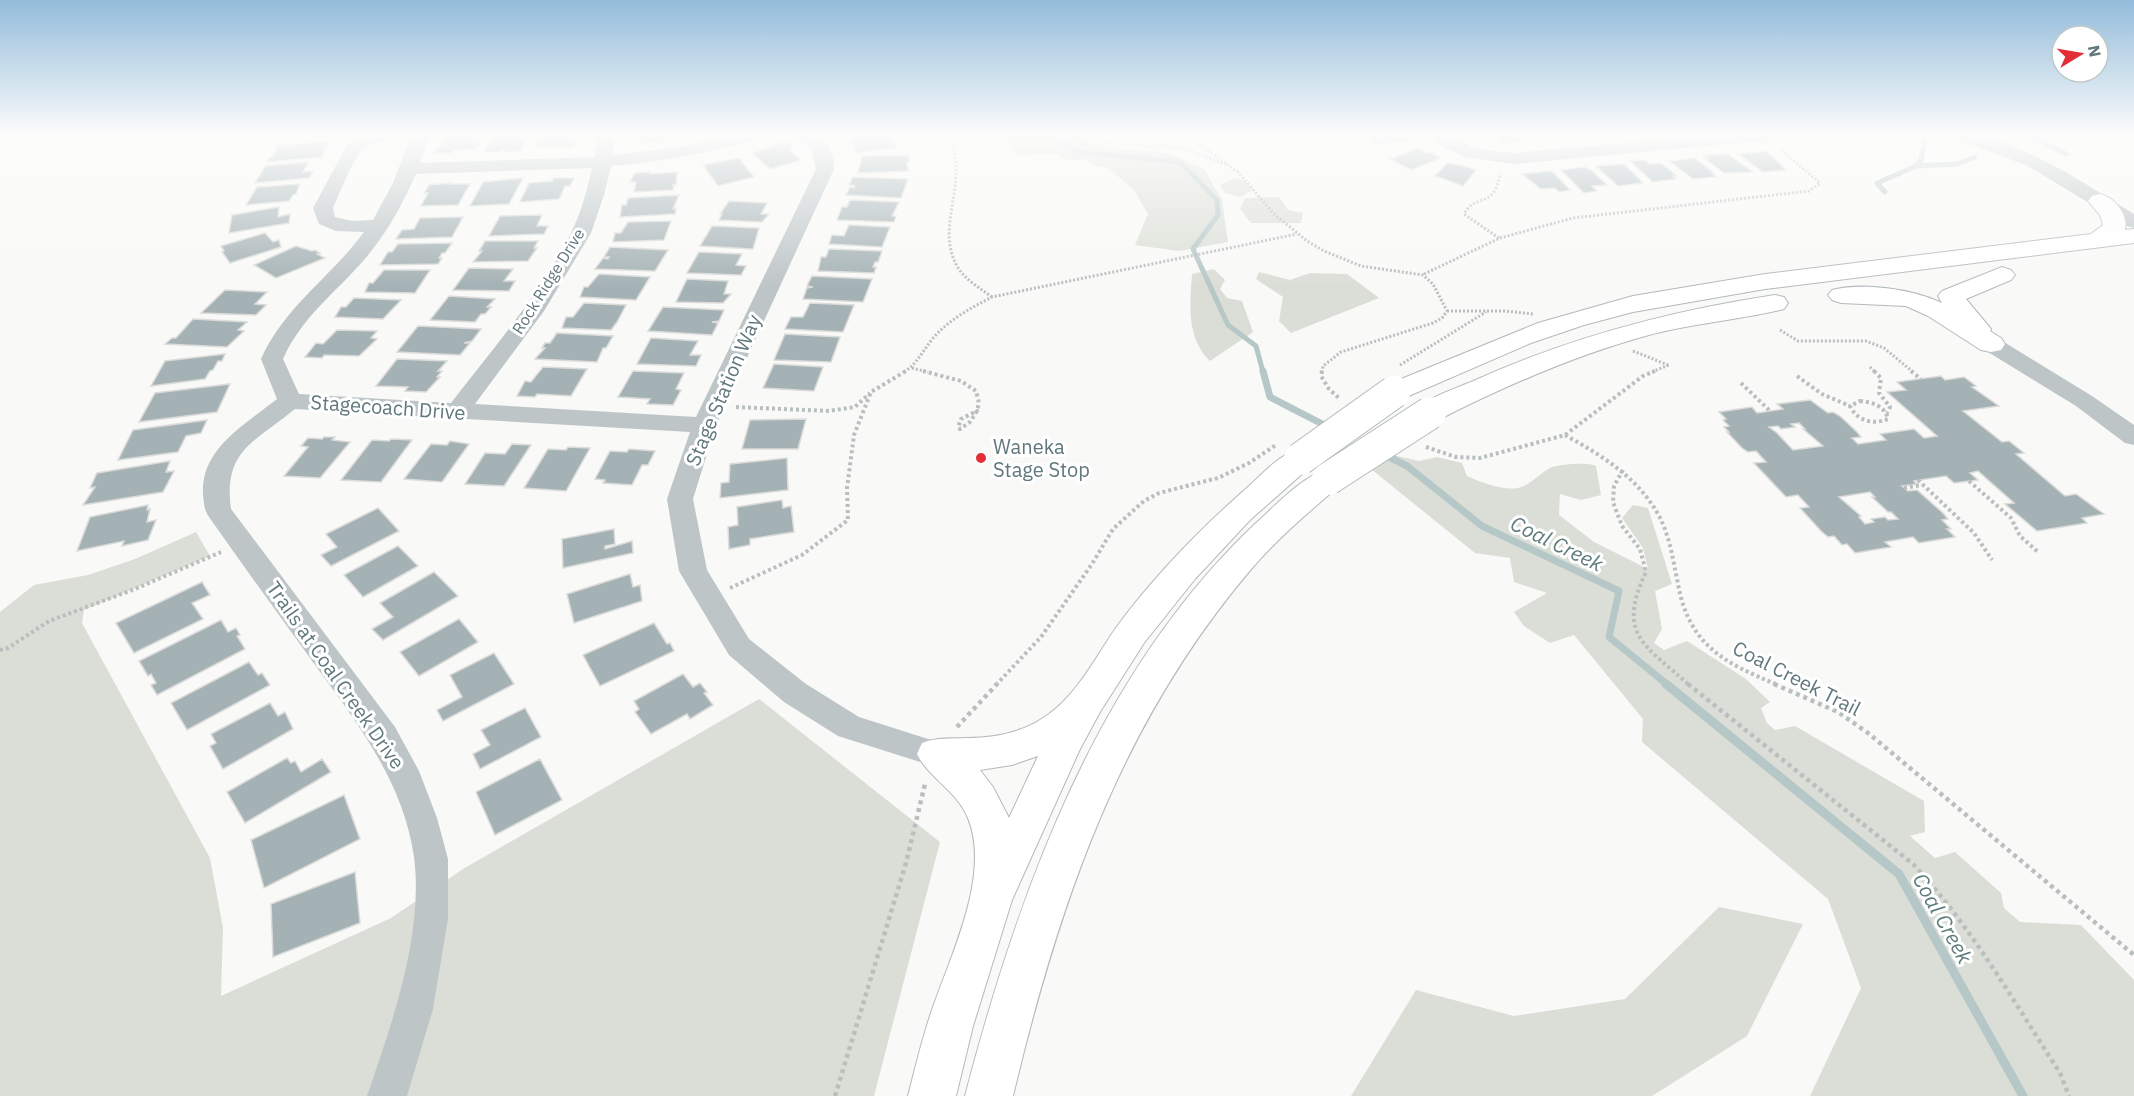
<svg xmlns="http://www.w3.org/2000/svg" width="2134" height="1096" font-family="'IBM Plex Sans',sans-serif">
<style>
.green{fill:#dbded6}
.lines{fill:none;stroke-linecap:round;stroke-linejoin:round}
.stream-far2{stroke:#b5c7c7;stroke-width:5}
.stream-far1{stroke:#b5c7c7;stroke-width:7}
.stream{stroke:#b5c7c7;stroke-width:9}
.building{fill:#a5b2b5;stroke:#dbdbd9;stroke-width:1.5;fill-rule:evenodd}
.major-casing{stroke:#b2babc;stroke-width:2}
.path-far2{stroke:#b9bebf;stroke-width:3;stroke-dasharray:2 2;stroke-linecap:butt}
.path-far1{stroke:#b9bebf;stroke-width:4;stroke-dasharray:3 3;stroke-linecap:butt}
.path{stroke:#b9bebf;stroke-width:4.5;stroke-dasharray:4 4;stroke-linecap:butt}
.minor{fill:#bec5c7;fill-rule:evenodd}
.major{fill:#fff;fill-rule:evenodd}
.major-bridge-casing{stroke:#b2babc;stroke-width:34;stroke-linecap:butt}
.major-bridge{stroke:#fff;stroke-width:32}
.poi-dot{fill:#e22f36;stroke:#fff;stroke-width:2}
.labels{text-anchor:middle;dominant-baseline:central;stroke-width:6;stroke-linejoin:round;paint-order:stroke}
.far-street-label{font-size:16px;fill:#60777c;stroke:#fff}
.street-label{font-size:20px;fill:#60777c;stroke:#fff}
.poi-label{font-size:20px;fill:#60777c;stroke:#fff;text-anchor:start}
.water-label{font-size:21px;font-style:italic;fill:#5f7c7c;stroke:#fff}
</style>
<rect width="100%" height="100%" fill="#f9f9f7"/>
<!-- green -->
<g class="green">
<polygon points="998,134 1080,134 1100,146 1168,153 1204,169 1222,200 1228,242 1179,251 1135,245 1148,214 1134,190 1108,168 1095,166 1085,160 1067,160 1055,153 1019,156 1008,147 1011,140"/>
<polygon points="1235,178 1245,181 1252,190 1241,197 1225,193 1220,185"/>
<polygon points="1279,197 1288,210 1303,213 1301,223 1251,223 1240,209 1245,198"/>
<path d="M1214,269L1225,280L1220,289L1227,298L1242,301L1253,332L1210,361C1186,337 1190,306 1192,274Z"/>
<polygon points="1259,272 1290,280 1310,273 1347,274 1379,298 1291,333 1279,321 1283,297 1256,279"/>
<path d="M1393,455L1419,461L1437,457L1462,463L1467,476C1481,482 1502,491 1518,488C1531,485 1540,473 1550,468C1559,464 1588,462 1596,466L1601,495L1581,500L1560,494L1559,515L1594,542L1648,569L1643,548L1622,518L1633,505L1648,508L1672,584L1655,591L1662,629L1654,643L1664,650L1687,641L1746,679L1770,702L1761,708L1767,723L1775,730L1795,726L1924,801L1925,832L1910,836L1935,858L1955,852L2001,893L2004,908L2020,922L2081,925L2134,980V1096H1810L1861,988L1828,899L1642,742L1643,719L1574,635L1550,643L1524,626L1514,612L1547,593L1514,582L1510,558L1475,553L1371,469Z"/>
<polygon points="196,532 210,556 84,610 82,623 210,858 223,928 221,996 391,918 463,869 759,699 940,842 874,1096 0,1096 0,612 34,585 88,575 135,559"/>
<polygon points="1719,907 1803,924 1747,1036 1652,1096 1351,1096 1416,990 1514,1016 1625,999"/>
</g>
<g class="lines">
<!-- stream-far2 -->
<g class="stream-far2">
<polyline points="1040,134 1056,138 1079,152 1180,162 1217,200 1218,215 1193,249 1228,325 1256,346 1263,372"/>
<polyline points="2016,134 2038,140 2066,154"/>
<polyline points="1916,166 1958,164 1975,157"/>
<polyline points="1885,192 1877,183 1914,167 1921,161 1925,139"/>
</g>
<!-- stream-far1 -->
<g class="stream-far1">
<polyline points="1263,371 1270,397 1330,428"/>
<polyline points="1383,454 1407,466 1482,526 1619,591 1609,637 1668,685"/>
</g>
<!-- stream -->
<polyline class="stream" points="1666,684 1899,874 2023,1096"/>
</g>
<!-- building -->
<g class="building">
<polygon points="450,134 485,134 476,149 454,150 452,153 434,153"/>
<polygon points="494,134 530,134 521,151 503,152 505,149 502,149 500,152 484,152"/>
<polygon points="541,134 576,134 573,139 577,139 574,147 534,147"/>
<polygon points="641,134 679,134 681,137 643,144 640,138 643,137"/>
<polygon points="866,134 892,134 897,148 856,153 853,144 851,144 850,140 852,140 851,136"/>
<polygon points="1369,134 1405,134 1410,141 1374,144 1367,135"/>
<polygon points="1493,134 1521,134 1527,139 1500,144"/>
<polygon points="1533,134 1561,134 1564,136 1538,139"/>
<polygon points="328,141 324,148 329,147 324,151 322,157 267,162 270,157 273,157 278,145"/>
<polygon points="786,141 794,148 789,150 801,160 770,169 752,153"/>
<polygon points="1418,148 1428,153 1431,152 1441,158 1411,170 1390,159"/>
<polygon points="1767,151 1786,170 1763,172 1738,154"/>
<polygon points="1728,154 1753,172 1724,173 1704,158 1708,158 1704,155"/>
<polygon points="909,155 909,162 907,162 908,171 858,173 862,156"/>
<polygon points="739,158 754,177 718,186 703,165"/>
<polygon points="1695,158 1714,173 1712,173 1716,177 1693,179 1669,161"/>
<polygon points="1645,160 1650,164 1661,163 1677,176 1673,176 1676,179 1653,182 1630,161"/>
<polygon points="308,162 303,172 313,171 309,178 255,183 265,166"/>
<polygon points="1447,163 1461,165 1476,170 1463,186 1435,176"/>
<polygon points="1624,164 1643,183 1618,186 1596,166"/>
<polygon points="1584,167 1591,170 1607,185 1592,186 1597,191 1584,193 1561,170"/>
<polygon points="1552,171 1570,190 1559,192 1555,188 1541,189 1522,174"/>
<polygon points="650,172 649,174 677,172 676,185 672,185 674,186 673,190 634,192 636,182 630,182 635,173"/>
<polygon points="853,177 908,179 901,198 846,195 850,187 854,188 855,186 849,185"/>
<polygon points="523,178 509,204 470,206 483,182"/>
<polygon points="554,178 574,178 570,186 565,186 559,199 520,202 529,183 552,181"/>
<polygon points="450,183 449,184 470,184 458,205 421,206 428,193 424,193 429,185"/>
<polygon points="300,184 296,194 293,195 289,201 246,205 257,187"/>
<polygon points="679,195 673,209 676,208 675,214 620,217 622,205 626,205 628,198"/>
<polygon points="850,200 899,202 892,216 896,216 894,222 837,220 842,207 847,207"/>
<polygon points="729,201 767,203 761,214 769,214 762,222 719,220 722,214 720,214"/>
<polygon points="279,207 278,217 290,214 289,223 229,233 232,215"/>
<polygon points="542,215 537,226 548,226 544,234 489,236 500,216"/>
<polygon points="463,217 452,237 396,239 402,230 414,229 420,218"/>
<polygon points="671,221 664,240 613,242 615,233 621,233 628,222"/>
<polygon points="849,225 890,227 882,247 829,244 832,235 844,236"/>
<polygon points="712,226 759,228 753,249 700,246"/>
<polygon points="265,233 273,242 279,240 281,247 230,263 222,252 224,251 221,246"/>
<polygon points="485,241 538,241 534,248 537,248 528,261 473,262 482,251 479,251"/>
<polygon points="452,243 445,253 442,253 439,258 442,258 438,264 380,265 388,252 392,252 398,244"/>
<polygon points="296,246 312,251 315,250 320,253 317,254 325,258 276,278 254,265"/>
<polygon points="610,247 668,250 655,271 595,269 603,258 608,259 609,257 604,257"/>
<polygon points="829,249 882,251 878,262 875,262 873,267 876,267 874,273 818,271 821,257 826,257"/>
<polygon points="699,252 742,254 736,265 746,266 741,275 687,273"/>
<polygon points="469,268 513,269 504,281 515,281 509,291 453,290"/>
<polygon points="384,270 430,270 415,293 365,292 369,283 373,283"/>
<polygon points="599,274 650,277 636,300 580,297 584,287 588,287"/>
<polygon points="812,276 872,279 863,302 803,299 807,288 813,287 807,286"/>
<polygon points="687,279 728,281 724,294 731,294 723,303 676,302"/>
<polygon points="225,290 267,292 255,304 266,305 256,315 201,313"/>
<polygon points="449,296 495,299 487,307 491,307 485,314 481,314 475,322 430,320"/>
<polygon points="354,298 401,300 383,319 335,317 341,307 346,307"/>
<polygon points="584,303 626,305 617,322 611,330 562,328 566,317 573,317"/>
<polygon points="810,303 854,305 843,332 785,329 791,317 803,317"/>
<polygon points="663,307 724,310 719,321 712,322 718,323 712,335 648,331"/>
<polygon points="193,319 247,322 238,330 244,331 227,347 165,344 172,338 176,338"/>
<polygon points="418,326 481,329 472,341 464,343 470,343 460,355 397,352"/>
<polygon points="337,330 377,331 371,338 377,339 359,356 324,355 322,358 305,357 316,343 323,344"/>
<polygon points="557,333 613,336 606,348 603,348 597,362 535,359 545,348 542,348 545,343 550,343"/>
<polygon points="785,334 840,337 831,362 774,360"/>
<polygon points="651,338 698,341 690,355 701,355 696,366 637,364"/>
<polygon points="225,354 222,361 218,361 213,370 210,371 205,379 151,386 165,361"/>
<polygon points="397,359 447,361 438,371 442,371 437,377 440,377 426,392 405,391 408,387 376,386"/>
<polygon points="774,364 823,367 814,391 763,388"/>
<polygon points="543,367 587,369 571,396 537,394 535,397 517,396 525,381 531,382"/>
<polygon points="633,371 684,373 676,389 681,390 673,405 647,404 650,399 618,397"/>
<path d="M1941,376L1945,380L1964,377L1976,386L1972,387L1999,406L1963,411L2002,442L2009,441L2024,453L2016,454L2065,496L2076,494L2104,514L2082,518L2087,523L2037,531L2005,504L2014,503L1978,471L1970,473L1978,480L1954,483L1946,476L1914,481L1917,484L1902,486L1908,491L1917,490L1943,513L1948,519L1942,520L1951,529H1947L1955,537L1919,543L1913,537L1885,542L1891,547L1855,553L1847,544L1842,545L1834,536L1828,537L1821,531L1800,508L1809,507L1798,495L1786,497L1754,463L1766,462L1756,451L1748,452L1742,448L1727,432H1729L1724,427L1729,426L1723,420L1726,419L1719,412L1752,407L1757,413L1783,409L1777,404L1810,400L1828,413L1833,412L1840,416L1857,432L1861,437L1852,438L1858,444L1886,440L1880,434L1914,429L1924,438L1937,436L1887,392L1906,390L1897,382ZM1799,423L1805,429H1803L1823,446L1793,450L1777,433L1769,427L1778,426L1781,429L1795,427L1791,424ZM1870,492L1875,497H1872L1888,512H1891L1898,519L1888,520L1885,517L1871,519L1874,522L1865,524L1859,517L1861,516L1839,497Z"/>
<polygon points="230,384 217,412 139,422 155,393"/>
<polygon points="806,419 798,449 742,449 750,420"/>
<polygon points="207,420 201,433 186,436 178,452 118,460 133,430"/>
<polygon points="324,437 335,437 332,440 350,442 320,478 284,476 308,447 301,446 308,438 322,439"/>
<polygon points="391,439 412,440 381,482 341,480 372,440 389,441"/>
<polygon points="450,441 469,444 442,482 404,479 431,444 447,445"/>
<polygon points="512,444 531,445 504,486 465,484 485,453 505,454"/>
<polygon points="568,447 590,448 566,491 524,488 548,449 566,450"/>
<polygon points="629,449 655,451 648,465 642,465 632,485 603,483 605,480 595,479 610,451 627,452"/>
<polygon points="787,458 788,490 720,498 721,483 729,482 730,464"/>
<polygon points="170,461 166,472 174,471 163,492 83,505 95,487 90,488 97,473"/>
<polygon points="782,500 783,508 791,506 794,532 750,539 750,545 729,549 728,527 738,525 737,507"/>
<polygon points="148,505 147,510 150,509 147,522 156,520 148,540 122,546 124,541 77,551 90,517"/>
<polygon points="378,508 399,531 331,566 321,555 337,547 326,534"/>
<polygon points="614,529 615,544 605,546 605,549 632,541 633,553 563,568 562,539"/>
<polygon points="398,546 418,566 363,597 344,575"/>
<polygon points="434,572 458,596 383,640 372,629 393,617 380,603"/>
<polygon points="630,574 633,587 640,585 642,601 574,623 567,594"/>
<polygon points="202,582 210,595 192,603 203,619 134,653 116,623"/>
<polygon points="459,619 478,642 419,676 400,652"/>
<polygon points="221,620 228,632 236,628 240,635 237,636 245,649 157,695 151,685 156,683 151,674 148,676 139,661"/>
<polygon points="654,623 667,644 670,643 674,651 600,686 583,655"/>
<polygon points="494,653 514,684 443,721 437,710 462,697 450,675"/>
<polygon points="249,662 258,675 262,673 270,685 187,730 171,703"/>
<polygon points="683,674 693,687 700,683 707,692 704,693 713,705 690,719 687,714 651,734 635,712 639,709 634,701"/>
<polygon points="270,703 278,716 285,712 293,729 223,769 210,746 216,743 211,734"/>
<polygon points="525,708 541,737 480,769 473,754 490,745 481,730"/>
<polygon points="287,758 291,763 295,761 301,772 322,759 331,772 245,823 227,792"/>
<polygon points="540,759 562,800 495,835 476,792"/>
<polygon points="344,795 360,839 264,888 251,840"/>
<polygon points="355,872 360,923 273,957 271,904"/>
</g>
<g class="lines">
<defs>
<g id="major">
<path d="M2100,194C2114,197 2129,215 2125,230L2134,229V243L1765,289L1633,312L1584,325L1531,343L1404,398L1394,401L1384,398L1380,392L1384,386L1538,323L1633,296L1765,274L2091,234L2103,225L2100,215L2088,201L2092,196Z"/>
<path d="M2002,267L2011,270L2015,275L2011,280L1966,299L1991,329L1990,331L2001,338L2005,344L2001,350L1991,352L1981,350L1928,316L1906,306L1841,303L1832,300L1828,295L1832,290C1863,282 1913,289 1942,303L1938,296L1942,291Z"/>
<path d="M1775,295L1784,297L1788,303L1784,309C1740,320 1693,323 1649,335C1576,355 1507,385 1440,419L1430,422L1420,419L1415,413C1425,398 1454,389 1471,382C1568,338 1669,311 1775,295Z"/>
<path d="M1300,449L1311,452L1315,459L1311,466L1250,520L1195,579L1144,643L1100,712L1080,749L1012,900L973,1026L956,1096H908C915,1069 921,1043 930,1016C948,960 992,877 968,818C957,791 929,778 917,754L922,743C938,737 951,739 967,738C996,738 1025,732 1049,714C1079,692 1096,656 1118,625C1156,574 1201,528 1249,486C1264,472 1280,454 1300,449ZM1038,756L1009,818L993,787L980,770L1012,765Z"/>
<path d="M1328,469L1339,472L1344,479L1339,486C1309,512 1279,537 1253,567C1121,721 1059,902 1013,1096H965C1019,890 1097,673 1256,523C1275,506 1304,475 1328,469Z"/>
</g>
</defs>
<!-- major casing -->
<use href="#major" class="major-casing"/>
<!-- path-far2 -->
<g class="path-far2">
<path d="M948,134C952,144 956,154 956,165C958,199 939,234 957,266C965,280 980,288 992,297"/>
<path d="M1085,134C1114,150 1146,143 1177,148C1194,151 1210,158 1226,165"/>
<polyline points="1185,134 1238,172 1273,213 1307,241 1324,251 1361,266 1423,275 1433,284 1447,311 1442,318 1433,323 1341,352 1323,366 1322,372"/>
<path d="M1499,238L1464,214C1477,191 1494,211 1500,173"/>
<polyline points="1424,274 1500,238 1573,218 1809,191 1820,183 1781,150"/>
<polyline points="1447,311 1505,311 1533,314"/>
<polyline points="1780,330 1798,341 1866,341 1884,348 1913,372"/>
<polyline points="1633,351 1668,365"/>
<polyline points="1400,365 1486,312"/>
<polyline points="1870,367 1875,372"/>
<polyline points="912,368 928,372"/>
<path d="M904,372C918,363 923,350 934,337C950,319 971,308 992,297L1297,234"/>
<polyline points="1652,372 1669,365"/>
</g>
<!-- path-far1 -->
<g class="path-far1">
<polyline points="923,371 961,381 976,391 979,403 977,411"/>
<polyline points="1322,371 1321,376 1329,389 1339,398"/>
<polyline points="1874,371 1881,378 1879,393 1890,407 1887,413"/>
<polyline points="1911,371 1921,379"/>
<polyline points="1797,376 1822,394 1850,406"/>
<polyline points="1741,383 1770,411"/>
<path d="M1860,401C1872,402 1885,406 1888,419C1873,425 1857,421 1850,406Z"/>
<polyline points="736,407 829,411 855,407 870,393"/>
<polygon points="977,411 970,422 960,429 958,427 961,419"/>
<path d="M1565,435C1601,455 1637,477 1658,514C1670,536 1673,560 1678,584C1689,645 1724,663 1778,685"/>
<polyline points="1426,447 1456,457 1480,458 1565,435 1643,376 1655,371"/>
<path d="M1623,470L1614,486L1613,502L1622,526L1640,549L1646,572C1616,635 1645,645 1689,685"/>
<polyline points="1918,480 1974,533 1992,560"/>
<polyline points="1969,481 2011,518 2020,536 2038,552"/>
<polyline points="1904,488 1922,485"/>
<polyline points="730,588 802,555 848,520 847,488 854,435 871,392 906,371"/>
<polyline points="0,650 8,648 49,621 135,589 221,552"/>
<polyline points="996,685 1041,637 1092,564 1113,529 1144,501 1159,493 1218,478 1249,463 1276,445"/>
</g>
<!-- path -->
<g class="path">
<path d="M1688,684L1913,864C1971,926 2014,1002 2060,1073L2069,1096"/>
<polyline points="1774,684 1838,712 1868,733 2134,955"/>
<polyline points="957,727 997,684"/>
<polyline points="835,1096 906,863 925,784"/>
</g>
<!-- minor -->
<g class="minor">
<path d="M369,134H393C385,144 369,142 360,152C351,164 340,193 333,208L335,217L352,221L373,220L393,183L412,134H430L420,163L595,157L597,134H615L613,155L673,148L739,134H767L764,138C714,151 663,162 611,166L604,195L591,233L544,311L475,404L696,417L816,169L812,150L793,134C818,132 834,141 834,169L716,425L693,499L707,570L749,639L806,684L859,717L947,745L952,754L947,763L936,767L838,736L784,702L729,655L679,571L667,499L690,432L295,409C255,442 223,450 231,509L395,727L419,771L437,818L448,859V919L433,1009L407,1096H367C392,1023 424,934 414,857C403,779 354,719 310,658C276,611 242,564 209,517C204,510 204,503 203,495C200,448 246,424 277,399L261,359C284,307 331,277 364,232L336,231L319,224L313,208L347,145ZM592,168C587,190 581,213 571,233C541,293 492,350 451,403L299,394L283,359C301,318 335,293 364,260C386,234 402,206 416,174Z"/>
<polygon points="1428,134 1447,134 1476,149 1513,153 1729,134 1791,134 1788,138 1782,139 1513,164 1465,157 1441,146"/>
<path d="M1950,134C2009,130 2084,184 2134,214V228L2127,226L2028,166L1953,138Z"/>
<polygon points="1991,337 1999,339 2092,396 2134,425 2134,445 2125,443 2076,406 1983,349 1980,344 1983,339"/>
</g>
<!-- major -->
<use href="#major" class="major"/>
<defs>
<g id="major-bridge">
<polyline points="1300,459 1394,392"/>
<polyline points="1328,479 1430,413"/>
</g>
</defs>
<!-- major-bridge casing -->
<use href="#major-bridge" class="major-bridge-casing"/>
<!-- major-bridge -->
<use href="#major-bridge" class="major-bridge"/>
</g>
<!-- sky -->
<linearGradient id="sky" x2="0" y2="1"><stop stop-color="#93bcdb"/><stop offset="0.47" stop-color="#fcfcfb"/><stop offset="1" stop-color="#fcfcfb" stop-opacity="0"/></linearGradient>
<rect width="2134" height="287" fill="url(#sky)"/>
<!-- markers -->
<circle class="poi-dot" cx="981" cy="458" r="6"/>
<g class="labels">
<!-- far-street labels -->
<g class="far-street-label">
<text transform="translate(548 281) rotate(-58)">Rock Ridge Drive</text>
</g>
<!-- street labels -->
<g class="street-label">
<text transform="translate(723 390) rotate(-67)">Stage Station Way</text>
<text transform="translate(388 407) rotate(4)">Stagecoach Drive</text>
<text transform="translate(336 675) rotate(55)">Trails at Coal Creek Drive</text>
<text transform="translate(1797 678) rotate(27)">Coal Creek Trail</text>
</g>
<!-- poi labels -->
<g class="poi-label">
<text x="993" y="446">Waneka<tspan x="993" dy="23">Stage Stop</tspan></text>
</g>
<!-- water labels -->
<g class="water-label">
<text transform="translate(1557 543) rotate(26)">Coal Creek</text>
<text transform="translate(1943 918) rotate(61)">Coal Creek</text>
</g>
</g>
<!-- north arrow -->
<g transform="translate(2080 54) rotate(79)"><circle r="28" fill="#ffffff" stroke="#bfc9cb" stroke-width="1.5"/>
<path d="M0-4.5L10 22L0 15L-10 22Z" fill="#e22f36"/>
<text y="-9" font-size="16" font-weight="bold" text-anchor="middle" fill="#60777c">N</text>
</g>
</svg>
